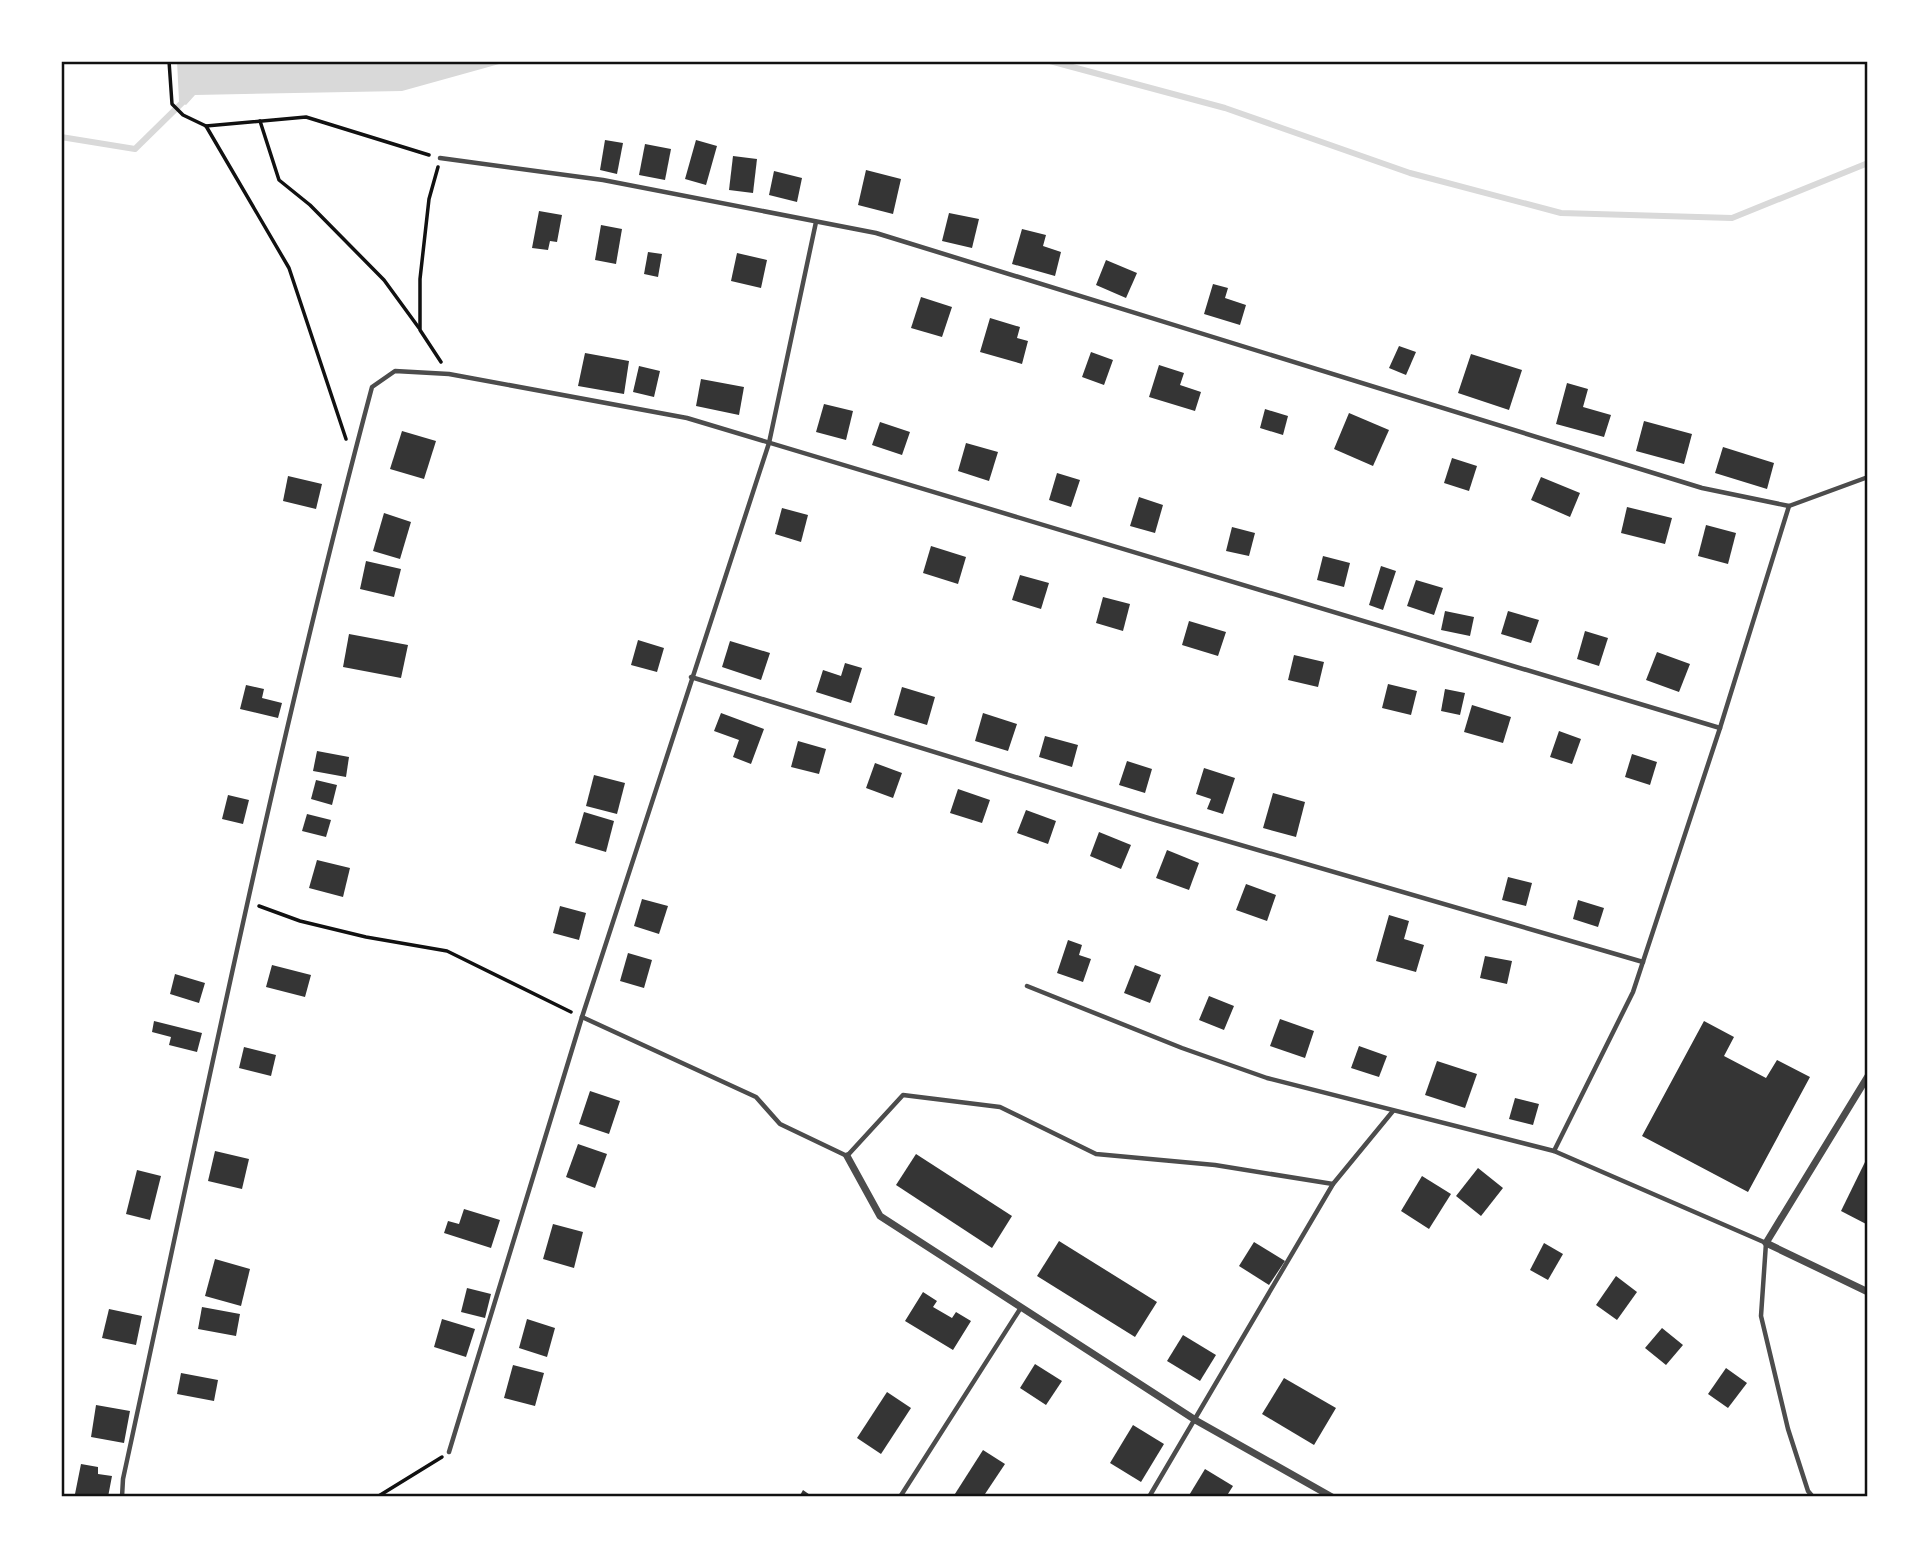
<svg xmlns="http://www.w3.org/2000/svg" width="1929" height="1558" font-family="Lato,sans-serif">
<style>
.water{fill:#d9d9d9}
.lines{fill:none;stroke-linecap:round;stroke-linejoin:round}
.stream{stroke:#d9d9d9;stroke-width:6}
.building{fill:#353535}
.path{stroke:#111;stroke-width:3.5}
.service{stroke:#4c4c4c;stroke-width:4.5}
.minor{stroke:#4c4c4c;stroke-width:7}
.neatline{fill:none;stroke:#111;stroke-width:2.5}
</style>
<rect width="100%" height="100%" fill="#fff"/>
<!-- water -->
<polygon class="water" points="177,61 510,61 402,91 195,95 186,105 179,101"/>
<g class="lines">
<!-- stream -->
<g class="stream">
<polyline points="1050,61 1225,108 1410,173 1561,213 1732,218 1868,163"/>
<polyline points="61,137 135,149 188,97"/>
</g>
</g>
<!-- building -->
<g class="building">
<polygon points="605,140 623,143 617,174 600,170"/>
<polygon points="696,140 717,146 706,185 685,179"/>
<polygon points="645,144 671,149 665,180 639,175"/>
<polygon points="733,156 757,159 753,193 729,190"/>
<polygon points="866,170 901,179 893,214 858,205"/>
<polygon points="774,171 802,178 797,202 769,195"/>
<polygon points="539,211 562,215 557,242 550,241 548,250 532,248"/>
<polygon points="949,213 979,219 972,248 942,241"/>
<polygon points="601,225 622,229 616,264 595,260"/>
<polygon points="1022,229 1046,235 1043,246 1061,252 1055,276 1012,264"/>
<polygon points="648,252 662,254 658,277 644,274"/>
<polygon points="737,253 767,260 761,288 731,281"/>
<polygon points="1106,260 1137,273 1126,298 1096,285"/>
<polygon points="1213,284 1228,288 1225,298 1246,305 1240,325 1204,314"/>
<polygon points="921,297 952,307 942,337 911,328"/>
<polygon points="990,318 1020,327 1017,338 1028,341 1022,364 980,352"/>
<polygon points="1399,346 1416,352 1406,375 1389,368"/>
<polygon points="1091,352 1113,360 1104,385 1082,377"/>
<polygon points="585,353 629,361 624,394 578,386"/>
<polygon points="1471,354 1522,370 1509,410 1458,393"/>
<polygon points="1159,365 1184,373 1180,385 1201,392 1195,411 1149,397"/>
<polygon points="639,366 660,371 654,397 633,392"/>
<polygon points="701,379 744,387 739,415 696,406"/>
<polygon points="1567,383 1588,389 1583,407 1611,415 1604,437 1556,424"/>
<polygon points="824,404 853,411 846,440 816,432"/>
<polygon points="1265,409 1288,416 1283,435 1260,428"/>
<polygon points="1349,413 1389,430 1373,466 1334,449"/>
<polygon points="1644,421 1692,434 1684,464 1636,451"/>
<polygon points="880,422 910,432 902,455 872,445"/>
<polygon points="402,431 436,441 424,479 390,469"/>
<polygon points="966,443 998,452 989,481 958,471"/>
<polygon points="1723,447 1774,463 1767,489 1715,473"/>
<polygon points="1452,458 1477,466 1469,491 1444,483"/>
<polygon points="1057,473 1080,480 1071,507 1049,500"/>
<polygon points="288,476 322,484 316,509 283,501"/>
<polygon points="1541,477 1580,493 1570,517 1531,500"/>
<polygon points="1139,497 1163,505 1155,533 1130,526"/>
<polygon points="1627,507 1672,518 1665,544 1621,533"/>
<polygon points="782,508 808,515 801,542 775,534"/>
<polygon points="384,513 411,522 400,559 373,551"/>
<polygon points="1706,525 1736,533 1728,564 1698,556"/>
<polygon points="1232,527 1255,533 1249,556 1226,551"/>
<polygon points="931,546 966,557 958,584 923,573"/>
<polygon points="1323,556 1350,563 1344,587 1317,580"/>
<polygon points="366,561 401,569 394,597 360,589"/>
<polygon points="1381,566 1396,571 1383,610 1369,605"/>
<polygon points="1020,575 1049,583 1041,609 1012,600"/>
<polygon points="1416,580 1443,588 1434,615 1407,606"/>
<polygon points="1103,597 1130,604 1123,631 1096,623"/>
<polygon points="1445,611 1474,617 1470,636 1441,630"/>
<polygon points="1508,611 1539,620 1531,643 1501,634"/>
<polygon points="1189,621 1226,632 1218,656 1182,645"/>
<polygon points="1585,631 1608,638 1599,666 1577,659"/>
<polygon points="349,634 408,645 401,678 343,667"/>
<polygon points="638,640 664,648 657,672 631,665"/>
<polygon points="730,641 770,653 761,680 722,667"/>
<polygon points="1657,652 1690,664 1679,692 1646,680"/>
<polygon points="1294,655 1324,662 1318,687 1288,680"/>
<polygon points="845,663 862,668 851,703 816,692 823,670 841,676"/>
<polygon points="1388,684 1417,691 1411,715 1382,708"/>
<polygon points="246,685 264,689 262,698 282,703 278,718 240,709"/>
<polygon points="902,687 935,697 927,725 894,715"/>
<polygon points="1445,689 1465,693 1460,715 1441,711"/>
<polygon points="1472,705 1511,717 1503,743 1464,732"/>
<polygon points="721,713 764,729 751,764 733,757 739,740 714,731"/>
<polygon points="983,713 1017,724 1008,751 975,741"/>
<polygon points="1559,731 1581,739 1572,764 1550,757"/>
<polygon points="1045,736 1078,745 1072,767 1039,757"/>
<polygon points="798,741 826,749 819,774 791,767"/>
<polygon points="317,751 349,757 346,777 313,771"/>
<polygon points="1632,754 1657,762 1650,785 1625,777"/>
<polygon points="1127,761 1152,769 1145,793 1119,785"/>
<polygon points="875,763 902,773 893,798 866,788"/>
<polygon points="1204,768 1235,778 1223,814 1207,809 1211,799 1196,794"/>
<polygon points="594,775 625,783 617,814 586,806"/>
<polygon points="316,780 337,785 332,805 311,799"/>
<polygon points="958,789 990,800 982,823 950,813"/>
<polygon points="1273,793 1305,802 1296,837 1263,828"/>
<polygon points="228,795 249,800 243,824 222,819"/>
<polygon points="1026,810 1056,821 1048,844 1017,833"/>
<polygon points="584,812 614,821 606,852 575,843"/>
<polygon points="307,814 331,820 326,837 302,831"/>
<polygon points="1099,832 1131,845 1121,869 1090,856"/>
<polygon points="1167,850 1199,863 1189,890 1156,878"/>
<polygon points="317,860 350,868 343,897 309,888"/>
<polygon points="1508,877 1532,883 1526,906 1502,900"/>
<polygon points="1246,884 1276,895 1267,921 1236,910"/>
<polygon points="642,899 668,906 659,934 634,926"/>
<polygon points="1578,900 1604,908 1598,927 1573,919"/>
<polygon points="560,906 586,913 579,940 553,933"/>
<polygon points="1389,915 1409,921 1404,939 1424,945 1416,972 1376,961"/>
<polygon points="1068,940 1082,945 1079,955 1091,959 1083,982 1057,973"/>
<polygon points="628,953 652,960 644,988 620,981"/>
<polygon points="1485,956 1512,961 1507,984 1480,978"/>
<polygon points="272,965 311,975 305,997 266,987"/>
<polygon points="1135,965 1161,975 1150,1003 1124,993"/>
<polygon points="175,974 205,983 199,1003 170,994"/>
<polygon points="1209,996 1234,1006 1224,1030 1199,1020"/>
<polygon points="1280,1019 1314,1031 1305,1058 1270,1046"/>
<polygon points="154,1021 202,1033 197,1052 169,1045 171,1037 152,1032"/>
<polygon points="1704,1021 1734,1037 1724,1056 1766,1078 1777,1060 1810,1077 1748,1192 1642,1136"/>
<polygon points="1359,1046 1387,1056 1379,1077 1351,1068"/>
<polygon points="244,1047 276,1055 271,1076 239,1068"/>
<polygon points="1437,1061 1477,1074 1465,1108 1425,1095"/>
<polygon points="590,1091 620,1101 609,1134 579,1124"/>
<polygon points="1515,1098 1539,1104 1533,1125 1509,1119"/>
<polygon points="578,1144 607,1154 595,1188 566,1177"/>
<polygon points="215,1151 249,1159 242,1189 208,1181"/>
<polygon points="916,1154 1012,1216 992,1248 896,1185"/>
<polygon points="1865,1162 1868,1164 1868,1225 1841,1211"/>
<polygon points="1478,1168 1503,1188 1481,1216 1456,1196"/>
<polygon points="137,1170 161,1176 150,1220 126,1214"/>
<polygon points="1422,1176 1451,1194 1429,1229 1401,1211"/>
<polygon points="464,1209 500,1220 491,1248 444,1233 448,1221 459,1224"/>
<polygon points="553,1224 583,1232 574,1268 543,1259"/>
<polygon points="1059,1241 1157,1302 1135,1337 1037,1276"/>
<polygon points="1254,1242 1285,1261 1269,1285 1239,1266"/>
<polygon points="1544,1243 1563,1254 1548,1280 1530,1270"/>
<polygon points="215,1259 250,1269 241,1306 205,1296"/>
<polygon points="1616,1276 1637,1292 1617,1320 1596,1305"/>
<polygon points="467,1288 491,1294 485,1318 461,1312"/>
<polygon points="923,1292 937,1301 933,1307 952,1318 956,1312 971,1321 953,1350 905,1321"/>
<polygon points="202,1307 240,1314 236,1336 198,1329"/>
<polygon points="109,1309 142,1316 136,1345 102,1338"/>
<polygon points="442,1319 475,1329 466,1357 434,1347"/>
<polygon points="527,1319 555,1328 547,1357 519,1348"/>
<polygon points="1662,1328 1683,1345 1666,1365 1645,1348"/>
<polygon points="1183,1335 1216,1355 1200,1381 1167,1361"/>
<polygon points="1035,1364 1062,1381 1046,1405 1020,1388"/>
<polygon points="513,1365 544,1373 535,1406 504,1398"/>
<polygon points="1726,1368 1747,1383 1728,1408 1708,1394"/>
<polygon points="181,1373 218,1380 214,1401 177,1394"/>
<polygon points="1284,1378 1336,1408 1314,1445 1262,1414"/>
<polygon points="887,1392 911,1408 881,1454 857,1438"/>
<polygon points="96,1405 130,1411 124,1443 91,1437"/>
<polygon points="1133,1425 1164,1444 1141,1482 1110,1463"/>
<polygon points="983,1450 1005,1464 983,1497 953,1497"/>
<polygon points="81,1464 98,1467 98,1474 112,1476 108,1497 75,1494"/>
<polygon points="1205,1469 1233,1486 1226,1497 1188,1497"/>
<polygon points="803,1490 813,1497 799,1497"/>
</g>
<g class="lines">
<!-- path -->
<g class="path">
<polyline points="169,61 172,104 183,115 206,126 289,268 346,439"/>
<polyline points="260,121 279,180 310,205 384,280 419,328"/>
<polyline points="206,126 306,117 429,155"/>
<polyline points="438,167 429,199 420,279 420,330 441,362"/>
<polyline points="259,906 300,921 366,937 447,951 571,1012"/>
<polyline points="377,1497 442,1457"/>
</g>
<!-- service -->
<g class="service">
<polyline points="440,158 603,180 876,233 1702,488 1789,506"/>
<polyline points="691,677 1155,820 1643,962"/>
<polyline points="1027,986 1182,1048 1267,1078 1554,1151 1766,1243 1761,1316 1788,1429 1808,1491 1813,1497"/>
<polyline points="582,1017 756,1097 780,1124 847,1156 903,1095 1000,1107 1096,1154 1215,1165 1333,1184"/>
<polyline points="1554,1151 1633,992 1720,728 1789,506 1868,477"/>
<polyline points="449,1452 582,1017 769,443 816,222"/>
<path d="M122,1497L123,1479C202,1114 276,747 372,387L395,371L449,374L687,418L1720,728"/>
<polyline points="900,1497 1020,1309"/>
<polyline points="1149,1497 1333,1184 1393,1111"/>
</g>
<!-- minor -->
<g class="minor">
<polyline points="1868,1076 1766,1243 1868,1292"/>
<polyline points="847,1156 880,1216 1197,1421 1332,1497"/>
</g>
</g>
<!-- border -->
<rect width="1929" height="1558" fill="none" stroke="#ffffff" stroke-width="126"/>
<rect x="63" y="63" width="1803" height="1432" class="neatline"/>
</svg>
